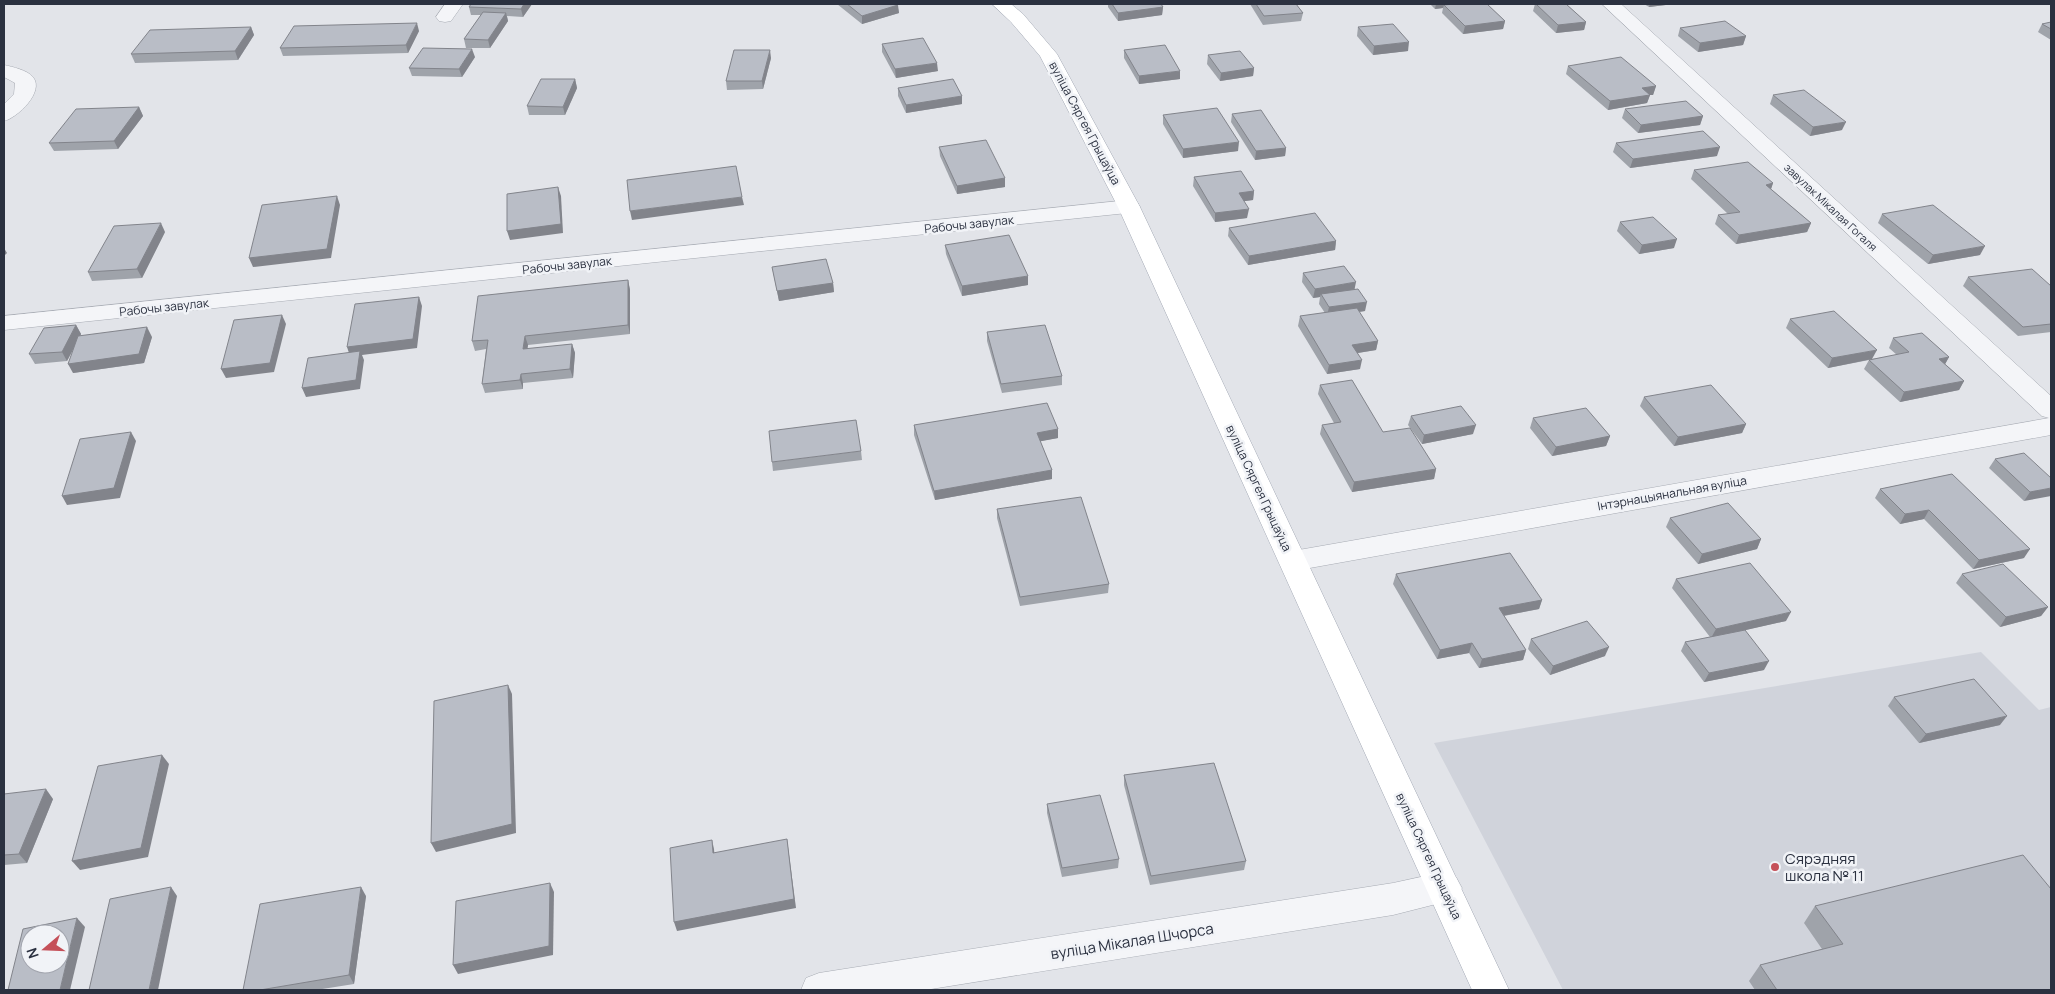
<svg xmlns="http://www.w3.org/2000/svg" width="2055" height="994" font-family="Manrope,sans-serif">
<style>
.built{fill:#d0d3db}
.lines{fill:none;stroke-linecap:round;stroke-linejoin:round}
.minor-casing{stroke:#a7abb3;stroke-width:1}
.primary-casing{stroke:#a2a8b4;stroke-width:1}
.minor{fill:#f4f5f8;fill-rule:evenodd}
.primary{fill:#fff;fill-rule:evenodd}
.wall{fill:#9fa3aa}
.shaded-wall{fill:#82848b}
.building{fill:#b9bdc6;stroke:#82848b;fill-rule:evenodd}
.poi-dot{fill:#c55059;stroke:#f1f3f7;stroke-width:2}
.labels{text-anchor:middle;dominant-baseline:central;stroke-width:5;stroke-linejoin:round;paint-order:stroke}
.far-street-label{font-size:11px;fill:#2b3140;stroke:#f1f3f7}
.street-label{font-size:12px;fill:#2b3140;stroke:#f1f3f7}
.near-poi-label{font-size:15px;fill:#2b3140;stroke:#f1f3f7;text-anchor:start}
.near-street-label{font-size:15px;fill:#2b3140;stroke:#f1f3f7}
</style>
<rect width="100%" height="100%" fill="#e2e4e9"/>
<!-- built -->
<polygon class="built" points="1981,652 2039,710 2051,707 2051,990 1563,990 1434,743"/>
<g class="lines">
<defs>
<g id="minor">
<polygon points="445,4 463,4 451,21 445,22 439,21 436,17"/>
<polygon points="1602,4 1621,4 2051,396 2051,435 1293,571 1283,568 1279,561 1283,554 1293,551 2049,418 2042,416"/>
<path d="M4,65C13,67 27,70 33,77C45,92 17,118 4,121V104L14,94L15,83L4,77Z"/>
<polygon points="1129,200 1137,202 1140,207 1137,212 4,330 4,316"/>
<polygon points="1444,872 1456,877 1462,888 1456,899 1393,915 925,990 801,990 806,978 819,973 1393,883"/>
</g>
<polygon id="primary" points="992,4 1011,4 1023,14 1057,54 1140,207 1509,990 1472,990 1118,207 1040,56 1011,22"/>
</defs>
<!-- minor casing -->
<use href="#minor" class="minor-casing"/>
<!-- primary casing -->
<use href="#primary" class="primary-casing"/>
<!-- minor -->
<use href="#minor" class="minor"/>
<!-- primary -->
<use href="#primary" class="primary"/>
</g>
<!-- wall -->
<g class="wall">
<polygon points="532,4 523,17 507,16 508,21 490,48 466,48 464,39 481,15 471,15 469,7"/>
<polygon points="837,4 897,4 899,13 862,24"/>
<polygon points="1108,4 1161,4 1163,7 1162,15 1118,21 1108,7"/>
<polygon points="1250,4 1296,4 1303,13 1301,21 1263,25"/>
<polygon points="1430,4 1487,4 1505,21 1503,29 1463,34 1442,13 1443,8 1435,9"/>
<polygon points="1535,4 1566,4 1586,22 1584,30 1556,33 1533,11"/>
<polygon points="1644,4 1674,4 1649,7"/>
<polygon points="2051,22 2051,40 2038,32 2042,24"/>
<polygon points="251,27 254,35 238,60 135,63 131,54"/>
<polygon points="1358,27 1408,51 1373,55 1357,36"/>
<polygon points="1680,28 1746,36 1743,45 1698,52 1678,36"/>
<polygon points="419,31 408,53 283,56 280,48"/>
<polygon points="882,44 938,71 896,78 882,52"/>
<polygon points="1124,50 1180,79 1139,84 1124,58"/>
<polygon points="1208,55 1254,68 1253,76 1220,81 1207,64"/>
<polygon points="475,57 462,77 412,76 409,68"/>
<polygon points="771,58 763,89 727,90 726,81"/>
<polygon points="1568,66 1656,86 1653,95 1650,95 1647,103 1608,110 1566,74"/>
<polygon points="575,79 577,88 565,115 529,115 527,106"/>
<polygon points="898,88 962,104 906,113 898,96"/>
<polygon points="1773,95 1842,130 1810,136 1770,104"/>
<polygon points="139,107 143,116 118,149 54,151 49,143"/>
<polygon points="1625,109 1703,116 1700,125 1638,133 1622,118"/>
<polygon points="1232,114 1286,148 1285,156 1255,160 1231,122"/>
<polygon points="1163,115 1238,151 1183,158 1163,124"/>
<polygon points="1616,143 1717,156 1630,168 1613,152"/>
<polygon points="939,147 1005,178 1005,187 957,194 940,156"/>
<polygon points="1694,170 1773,183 1771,189 1811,223 1807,232 1736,244 1715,224 1718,215 1728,214 1691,179"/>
<polygon points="1194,177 1254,191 1253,200 1244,201 1247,218 1215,222 1193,186"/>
<polygon points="1882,214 1980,255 1928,264 1878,223"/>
<polygon points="1620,222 1674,248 1639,254 1617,231"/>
<polygon points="1229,228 1336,241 1335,250 1248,265 1228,236"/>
<polygon points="165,232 142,278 92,281 88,272"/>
<polygon points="945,245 1028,285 962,296 946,254"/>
<polygon points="772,267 833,283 834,292 779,301"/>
<polygon points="1303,273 1355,289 1365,311 1359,312 1378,341 1376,350 1358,353 1360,369 1327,374 1298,326 1300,316 1325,313 1319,304 1320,297 1313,298 1302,282"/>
<polygon points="1968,277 2051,286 2051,332 2018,336 1963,286"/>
<polygon points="628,280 630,290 630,334 528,345 527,349 572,344 575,353 573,378 523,383 523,389 485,393 482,384 486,349 475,351 472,341"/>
<polygon points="1790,319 1872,359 1897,355 1889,348 1893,338 1949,357 1945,364 1964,381 1959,390 1900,402 1864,369 1869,360 1828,368 1786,328"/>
<polygon points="76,325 81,334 80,336 152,337 144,363 73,373 73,350 67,361 35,364 29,354"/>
<polygon points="987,332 1062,376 1062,385 1002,393 987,341"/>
<polygon points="1320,385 1383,432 1436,469 1434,479 1352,492 1320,434 1322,425 1334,423 1318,394"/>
<polygon points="1644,397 1746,424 1742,433 1674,446 1640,406"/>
<polygon points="1411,416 1473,434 1422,444 1408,425"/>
<polygon points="1533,418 1610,436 1606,446 1552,456 1530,428"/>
<polygon points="914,425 1058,429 1058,438 1040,441 1052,470 1052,479 935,500 914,435"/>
<polygon points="861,451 862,460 773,471 772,462"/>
<polygon points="1995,459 2051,478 2024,501 1989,468"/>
<polygon points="1952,474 2024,558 1973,569 1924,519 1900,524 1875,498 1880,489"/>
<polygon points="997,509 1109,584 1108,593 1020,606 997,518"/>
<polygon points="1670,518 1761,539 1757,549 1698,564 1666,527"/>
<polygon points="1396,574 1542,600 1539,609 1504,616 1526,650 1523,660 1479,668 1469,653 1437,659 1393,584"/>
<polygon points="1962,574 2048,607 2041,616 2000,627 1956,583"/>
<polygon points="1676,579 1786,621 1745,630 1764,670 1704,682 1681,651 1685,642 1710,637 1672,588"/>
<polygon points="1531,639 1605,656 1550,675 1528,649"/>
<polygon points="1894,697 2000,725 1919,743 1888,706"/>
<polygon points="1124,775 1246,861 1244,870 1150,885 1124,785"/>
<polygon points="4,794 53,799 27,863 4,865"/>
<polygon points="1047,804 1119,859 1118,868 1062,877 1047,813"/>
<polygon points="366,896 354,984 316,990 243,990"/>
<polygon points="1815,906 2051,990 1755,990 1749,981 1760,965 1822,949 1804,923"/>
</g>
<!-- shaded-wall -->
<g class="shaded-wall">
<polygon points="524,4 532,4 523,17 521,9"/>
<polygon points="1436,4 1487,4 1444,5 1443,8 1435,9"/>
<polygon points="1650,4 1674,4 1649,7"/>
<polygon points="898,5 899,13 862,24 862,16"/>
<polygon points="1163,7 1162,15 1118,21 1118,13"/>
<polygon points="506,13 508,21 490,48 488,40"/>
<polygon points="1505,21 1503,29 1463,34 1465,26"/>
<polygon points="1586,22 1584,30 1556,33 1558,25"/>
<polygon points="417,23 419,31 408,53 406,45"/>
<polygon points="251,27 254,35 238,60 235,51"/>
<polygon points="1746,36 1743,45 1698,52 1700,43"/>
<polygon points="1409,42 1408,51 1373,55 1374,46"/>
<polygon points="472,49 475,57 462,77 459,69"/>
<polygon points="770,50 771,58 763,89 762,81"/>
<polygon points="937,63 938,71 896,78 895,69"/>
<polygon points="1254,68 1253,76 1220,81 1221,73"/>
<polygon points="1180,71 1180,79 1139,84 1139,76"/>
<polygon points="575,79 577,88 565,115 563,107"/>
<polygon points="1656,86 1653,95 1650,95 1647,103 1608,110 1610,101 1642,88"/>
<polygon points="962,96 962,104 906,113 906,105"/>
<polygon points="139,107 143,116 118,149 114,141"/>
<polygon points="1703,116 1700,125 1638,133 1641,125"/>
<polygon points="1846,122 1842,130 1810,136 1813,127"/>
<polygon points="1239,142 1238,151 1183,158 1183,149"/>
<polygon points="1720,147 1717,156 1630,168 1633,159"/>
<polygon points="1286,148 1285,156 1255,160 1256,151"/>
<polygon points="1005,178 1005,187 957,194 957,186"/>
<polygon points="1773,183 1770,192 1766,185"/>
<polygon points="558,187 561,196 563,233 510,240 507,231"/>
<polygon points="1254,191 1253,200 1238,202 1239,193"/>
<polygon points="337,196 340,205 331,258 253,267 249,258"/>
<polygon points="742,197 744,205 632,220 630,211"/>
<polygon points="1249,209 1247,218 1215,222 1215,213"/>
<polygon points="161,223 165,232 142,278 137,269"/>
<polygon points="1811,223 1807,232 1736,244 1739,235"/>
<polygon points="1677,239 1674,248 1639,254 1642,245"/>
<polygon points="1336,241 1335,250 1248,265 1249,256"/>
<polygon points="1985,246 1980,255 1928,264 1933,255"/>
<polygon points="4,248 7,253 4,256"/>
<polygon points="1028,276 1028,285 962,296 962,286"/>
<polygon points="628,280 630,290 630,334 628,325"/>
<polygon points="1356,282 1354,292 1321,294 1320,297 1313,298 1315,289"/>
<polygon points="833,283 834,292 779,301 777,291"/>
<polygon points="419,297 422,306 417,348 362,355 364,360 360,389 306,397 302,388 350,356 347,347"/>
<polygon points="1367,302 1365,311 1327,316 1329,307"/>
<polygon points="282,315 286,324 274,372 226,378 221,369"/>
<polygon points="76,325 81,334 67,361 62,352"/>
<polygon points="147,327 152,337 144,363 73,373 68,364"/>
<polygon points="525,336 528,345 526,358 523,349"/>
<polygon points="1378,341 1376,350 1351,354 1352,345"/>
<polygon points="572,344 575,353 573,378 570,369"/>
<polygon points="1877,350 1872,359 1828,368 1832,358"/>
<polygon points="1949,357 1944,366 1939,359"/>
<polygon points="1362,360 1360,369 1327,374 1329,365"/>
<polygon points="521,374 523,383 523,389 520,380"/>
<polygon points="1964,381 1959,390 1900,402 1904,392"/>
<polygon points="1746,424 1742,433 1674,446 1678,437"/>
<polygon points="1476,425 1473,434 1422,444 1424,435"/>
<polygon points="1058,429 1058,438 1037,442 1037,433"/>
<polygon points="131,432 136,441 120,498 67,505 62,496"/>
<polygon points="1610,436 1606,446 1552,456 1556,447"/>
<polygon points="1436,469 1434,479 1352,492 1354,482"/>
<polygon points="1052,470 1052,479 935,500 934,491"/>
<polygon points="2051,488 2051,496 2024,501 2030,492"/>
<polygon points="1929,510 1924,519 1900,524 1905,514"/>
<polygon points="1761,539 1757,549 1698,564 1702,554"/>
<polygon points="2030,549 2024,558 1973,569 1979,560"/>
<polygon points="1542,600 1539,609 1496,617 1499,608"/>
<polygon points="2048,607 2041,616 2000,627 2006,617"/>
<polygon points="1791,612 1786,621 1711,638 1716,629"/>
<polygon points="1472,643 1469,653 1437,659 1440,650"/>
<polygon points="1609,647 1605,656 1550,675 1553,666"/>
<polygon points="1526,650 1523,660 1479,668 1482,659"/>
<polygon points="1769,661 1764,670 1704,682 1709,673"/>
<polygon points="508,685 512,694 516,833 436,852 431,843"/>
<polygon points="2007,716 2000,725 1919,743 1926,734"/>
<polygon points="162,755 169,764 148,857 80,870 72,861"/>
<polygon points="46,789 53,799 27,863 19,854"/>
<polygon points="787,839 796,908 677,931 674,922"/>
<polygon points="712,840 714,849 715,862 713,853"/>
<polygon points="550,883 554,892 553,955 458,974 453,965"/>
<polygon points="171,887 177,896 158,990 149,990"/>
<polygon points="361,887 366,896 354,984 349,975"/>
<polygon points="77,918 85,927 70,990 60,990"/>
</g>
<!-- building -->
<g class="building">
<polygon points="471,4 524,4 521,9 469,7"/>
<polygon points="847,4 897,4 898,5 862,16"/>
<polygon points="1112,4 1161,4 1163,7 1118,13"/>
<polygon points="1256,4 1296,4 1303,13 1264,16"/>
<polygon points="1454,4 1487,4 1505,21 1465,26 1444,5"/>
<polygon points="1536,4 1566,4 1586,22 1558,25"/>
<polygon points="483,12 506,13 488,40 464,39"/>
<polygon points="1725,21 1746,36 1700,43 1680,28"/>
<polygon points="2051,22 2051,29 2042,24"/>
<polygon points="417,23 406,45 280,48 294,26"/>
<polygon points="1393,24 1409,42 1374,46 1358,27"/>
<polygon points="251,27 235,51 131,54 150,30"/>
<polygon points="923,38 937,63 895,69 882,44"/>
<polygon points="1165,45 1180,71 1139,76 1124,50"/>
<polygon points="423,48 472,49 459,69 409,68"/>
<polygon points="734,50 770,50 762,81 726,81"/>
<polygon points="1240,51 1254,68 1221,73 1208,55"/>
<polygon points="1621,57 1656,86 1642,88 1650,95 1610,101 1568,66"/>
<polygon points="541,79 575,79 563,107 527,106"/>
<polygon points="953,79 962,96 906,105 898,88"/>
<polygon points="1804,90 1846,122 1813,127 1773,95"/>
<polygon points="1686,101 1703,116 1641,125 1625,109"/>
<polygon points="139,107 114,141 49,143 76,109"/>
<polygon points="1217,108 1239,142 1183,149 1163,115"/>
<polygon points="1261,110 1286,148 1256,151 1232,114"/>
<polygon points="1703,131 1720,147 1633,159 1616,143"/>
<polygon points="986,140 1005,178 957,186 939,147"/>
<polygon points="1748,162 1773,183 1766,185 1811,223 1739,235 1718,215 1740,212 1694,170"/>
<polygon points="736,166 742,197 630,211 627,180"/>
<polygon points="1241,171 1254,191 1239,193 1249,209 1215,213 1194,177"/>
<polygon points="558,187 561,224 507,231 507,194"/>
<polygon points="337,196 327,249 249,258 262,205"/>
<polygon points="1933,205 1985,246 1933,255 1882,214"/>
<polygon points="1315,213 1336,241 1249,256 1229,228"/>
<polygon points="1653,217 1677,239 1642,245 1620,222"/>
<polygon points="161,223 137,269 88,272 114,226"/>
<polygon points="1009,235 1028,276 962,286 945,245"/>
<polygon points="826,259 833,283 777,291 772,267"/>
<polygon points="1344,266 1356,282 1315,289 1303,273"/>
<polygon points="2032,269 2051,286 2051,324 2023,327 1968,277"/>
<polygon points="628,280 628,325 525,336 523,349 572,344 570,369 521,374 520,380 482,384 488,340 472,341 478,296"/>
<polygon points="1358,289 1367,302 1329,307 1321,294"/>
<polygon points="419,297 413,339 347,347 355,304"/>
<polygon points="1357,308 1378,341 1352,345 1362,360 1329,365 1300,316"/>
<polygon points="1834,311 1877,350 1832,358 1790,319"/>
<polygon points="282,315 270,363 221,369 234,320"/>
<polygon points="76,325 62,352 29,354 44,328"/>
<polygon points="1045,325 1062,376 1001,384 987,332"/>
<polygon points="147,327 139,354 68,364 78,336"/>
<polygon points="1922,333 1949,357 1939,359 1964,381 1904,392 1869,360 1909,352 1893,338"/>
<polygon points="360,351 356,380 302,388 308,358"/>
<polygon points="1352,380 1383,432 1410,428 1436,469 1354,482 1322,425 1341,422 1320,385"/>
<polygon points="1711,385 1746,424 1678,437 1644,397"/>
<polygon points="1047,403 1058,429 1037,433 1052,470 934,491 914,425"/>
<polygon points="1461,406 1476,425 1424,435 1411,416"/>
<polygon points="1586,408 1610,436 1556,447 1533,418"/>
<polygon points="856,420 861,451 772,462 769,431"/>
<polygon points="131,432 114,488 62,496 80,439"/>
<polygon points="2024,453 2051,478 2051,488 2030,492 1995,459"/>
<polygon points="1952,474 2030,549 1979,560 1929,510 1905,514 1880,489"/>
<polygon points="1081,497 1109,584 1020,597 997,509"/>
<polygon points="1728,503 1761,539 1702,554 1670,518"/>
<polygon points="1510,553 1542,600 1499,608 1526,650 1482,659 1472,643 1440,650 1396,574"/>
<polygon points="1750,563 1791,612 1716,629 1676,579"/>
<polygon points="2003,564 2048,607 2006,617 1962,574"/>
<polygon points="1587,621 1609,647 1553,666 1531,639"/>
<polygon points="1745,630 1769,661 1709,673 1685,642"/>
<polygon points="1974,679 2007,716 1926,734 1894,697"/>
<polygon points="508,685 512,824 431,843 434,701"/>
<polygon points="162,755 141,848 72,861 98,766"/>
<polygon points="1214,763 1246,861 1151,876 1124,775"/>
<polygon points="46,789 19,854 4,855 4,794"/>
<polygon points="1100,795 1119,859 1062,868 1047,804"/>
<polygon points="787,839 794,899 674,922 670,848 712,840 713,853"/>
<polygon points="2023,855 2051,889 2051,990 1777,990 1760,965 1843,944 1815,906"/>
<polygon points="550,883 549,946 453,965 456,901"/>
<polygon points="171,887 149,990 89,990 110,899"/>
<polygon points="361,887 349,975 260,990 243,990 260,904"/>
<path d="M77,918L60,990H8L23,929ZM30,934H60V964H30Z"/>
</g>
<!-- markers -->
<circle class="poi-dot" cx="1775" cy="867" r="5"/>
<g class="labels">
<!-- far-street labels -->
<g class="far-street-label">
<text transform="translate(1831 207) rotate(43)">завулак Мікалая Гогаля</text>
</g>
<!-- street labels -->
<g class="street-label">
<text transform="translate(1085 123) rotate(62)">вуліца Сяргея Грыцаўца</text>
<text transform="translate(969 224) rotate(-6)">Рабочы завулак</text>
<text transform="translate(567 265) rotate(-6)">Рабочы завулак</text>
<text transform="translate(164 307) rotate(-6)">Рабочы завулак</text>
<text transform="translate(1259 488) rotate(65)">вуліца Сяргея Грыцаўца</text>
<text transform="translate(1672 493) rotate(-10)">Інтэрнацыянальная вуліца</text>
<text transform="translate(1429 856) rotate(65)">вуліца Сяргея Грыцаўца</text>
</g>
<!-- near-poi labels -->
<g class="near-poi-label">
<text x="1785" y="858">Сярэдняя<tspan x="1785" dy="17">школа № 11</tspan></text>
</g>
<!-- near-street labels -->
<g class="near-street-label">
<text transform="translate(1132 941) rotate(-9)">вуліца Мікалая Шчорса</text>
</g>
</g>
<!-- border -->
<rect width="2055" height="994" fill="none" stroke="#2b3140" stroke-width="10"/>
<!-- north arrow -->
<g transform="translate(45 949) rotate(251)"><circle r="24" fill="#f1f3f7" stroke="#a2a5ae"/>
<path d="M0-4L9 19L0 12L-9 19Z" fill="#c55059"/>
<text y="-8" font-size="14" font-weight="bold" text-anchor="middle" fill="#2b3140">N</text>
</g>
</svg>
